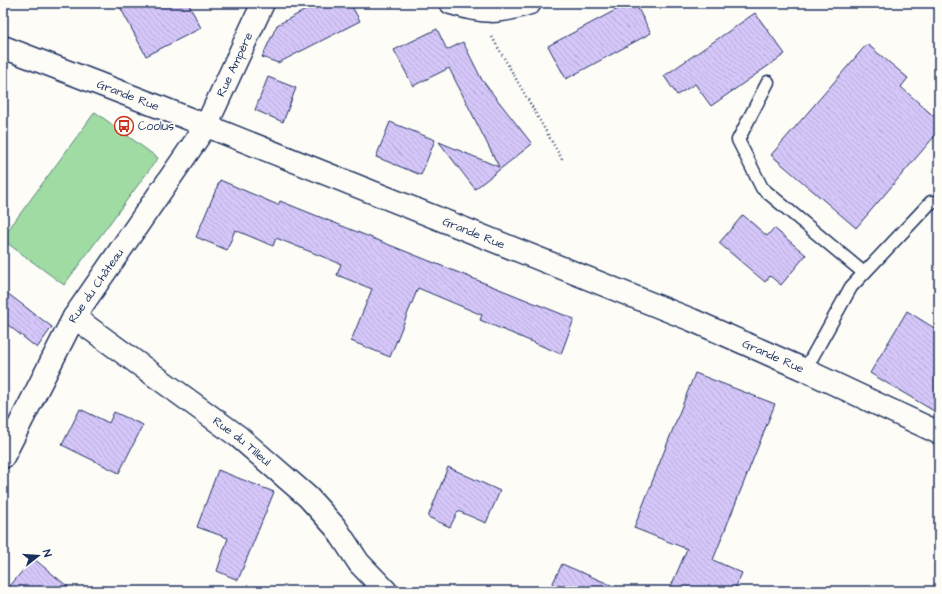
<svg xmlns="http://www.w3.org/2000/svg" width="942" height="594" font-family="'Architects Daughter',sans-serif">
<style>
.green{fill:#9fdba2;stroke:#5d8580}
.building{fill:url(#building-back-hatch);stroke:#1b2f5e}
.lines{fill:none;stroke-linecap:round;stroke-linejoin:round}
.lane-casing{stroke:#1b2f5e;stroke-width:15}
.street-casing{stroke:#1b2f5e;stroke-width:25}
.path{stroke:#1b2f5e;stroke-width:2.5;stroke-dasharray:1 3;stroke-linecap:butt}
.lane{stroke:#fdfcf7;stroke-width:12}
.street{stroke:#fdfcf7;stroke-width:22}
.labels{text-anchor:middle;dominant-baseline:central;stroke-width:3.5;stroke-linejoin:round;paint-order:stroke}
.street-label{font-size:12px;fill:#1b2f5e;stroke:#fdfcf7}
.poi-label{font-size:12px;fill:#1b2f5e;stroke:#fdfcf7;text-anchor:start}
</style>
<defs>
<pattern id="building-back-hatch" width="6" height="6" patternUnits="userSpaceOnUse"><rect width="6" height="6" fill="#d5c7f9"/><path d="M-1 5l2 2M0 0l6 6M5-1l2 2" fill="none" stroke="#b6abd8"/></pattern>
</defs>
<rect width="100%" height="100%" fill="#fdfcf7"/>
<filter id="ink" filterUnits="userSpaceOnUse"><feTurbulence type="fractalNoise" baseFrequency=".025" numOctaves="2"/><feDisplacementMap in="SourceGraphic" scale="8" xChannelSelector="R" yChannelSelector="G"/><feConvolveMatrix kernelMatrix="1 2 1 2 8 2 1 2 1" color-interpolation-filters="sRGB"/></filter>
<g filter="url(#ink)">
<!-- green -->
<polygon class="green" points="95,112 158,158 64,285 3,240 3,237"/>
<!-- building -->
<g class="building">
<polygon points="118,3 188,3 201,28 146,56"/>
<polygon points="319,3 350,3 360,21 278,63 262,57 277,25"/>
<polygon points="629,3 635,3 651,33 566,79 548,46"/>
<polygon points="755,13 785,54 711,106 695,84 677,95 664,76"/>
<polygon points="437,29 447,50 463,42 482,80 532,144 475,189 439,142 499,167 449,68 413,86 394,50"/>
<polygon points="867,44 908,78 901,87 939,121 939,131 856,228 771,155"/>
<polygon points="268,77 296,88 283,122 255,110"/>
<polygon points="390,122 435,140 421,175 376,157"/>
<polygon points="220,180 278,205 280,201 574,319 561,354 480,320 482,315 418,288 390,357 351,341 372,289 337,275 341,264 276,238 273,246 235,230 227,250 196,237"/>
<polygon points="743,215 767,236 774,228 806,255 781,285 770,276 765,282 719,243"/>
<polygon points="3,290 52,327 37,348 3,321"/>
<polygon points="907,311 939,331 939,414 870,373"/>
<polygon points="695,373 775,404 713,560 742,573 734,591 669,591 687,549 634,528"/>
<polygon points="80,409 109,423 114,412 143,425 119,473 62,445"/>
<polygon points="448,467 500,491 486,523 458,511 450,527 428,517"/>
<polygon points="218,470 274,492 238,580 217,571 228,538 197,527"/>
<polygon points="33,558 73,591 6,591"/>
<polygon points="562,564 625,591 549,591"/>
</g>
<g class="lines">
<defs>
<g id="lane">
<polyline points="768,82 738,140 762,188 864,273"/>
<polyline points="805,370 851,287 931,202 939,202"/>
</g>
<g id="street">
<path d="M451,3C484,13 497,14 530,3"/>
<path id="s1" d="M3,47L162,108L692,320L805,370L939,433"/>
<path id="s2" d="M74,317L239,437L308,497L336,528L359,563L386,591"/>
<path id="s3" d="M3,457L74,317L206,126L263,3"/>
</g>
</defs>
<!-- lane casing -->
<use href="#lane" class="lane-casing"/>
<!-- street casing -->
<use href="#street" class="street-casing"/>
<!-- path -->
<polyline class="path" points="492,37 563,161"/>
<!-- lane -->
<use href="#lane" class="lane"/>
<!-- street -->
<use href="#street" class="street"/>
</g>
</g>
<!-- icons -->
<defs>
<symbol id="bus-ring" viewBox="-11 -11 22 22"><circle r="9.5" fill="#fdfcf7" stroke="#c8321e" stroke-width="1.5"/><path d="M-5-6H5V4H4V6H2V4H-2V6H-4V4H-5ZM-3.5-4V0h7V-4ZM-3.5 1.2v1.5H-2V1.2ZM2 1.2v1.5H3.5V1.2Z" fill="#c8321e"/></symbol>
</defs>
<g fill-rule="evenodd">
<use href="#bus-ring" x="113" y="115" width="22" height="22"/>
</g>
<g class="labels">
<!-- street labels -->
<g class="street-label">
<text stroke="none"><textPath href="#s3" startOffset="457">Rue Ampère</textPath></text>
<text stroke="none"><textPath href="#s1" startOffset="134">Grande Rue</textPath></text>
<text stroke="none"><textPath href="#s1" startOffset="506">Grande Rue</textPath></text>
<text stroke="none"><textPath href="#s3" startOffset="195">Rue du Château</textPath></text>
<text stroke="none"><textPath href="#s1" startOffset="830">Grande Rue</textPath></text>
<text stroke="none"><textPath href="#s2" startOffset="209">Rue du Tilleul</textPath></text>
</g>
<!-- poi labels -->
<g class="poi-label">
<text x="138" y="126">Coolus</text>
</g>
</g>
<!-- margin -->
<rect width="942" height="594" fill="none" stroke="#fdfcf7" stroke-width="16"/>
<rect x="8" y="8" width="926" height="578" fill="none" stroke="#1b2f5e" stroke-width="1.5" filter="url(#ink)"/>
<!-- north arrow -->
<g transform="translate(38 556) rotate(73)" stroke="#fdfcf7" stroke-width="3" paint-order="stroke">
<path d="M0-3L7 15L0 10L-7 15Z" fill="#1b2f5e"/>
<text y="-6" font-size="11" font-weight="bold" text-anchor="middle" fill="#1b2f5e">N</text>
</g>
</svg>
